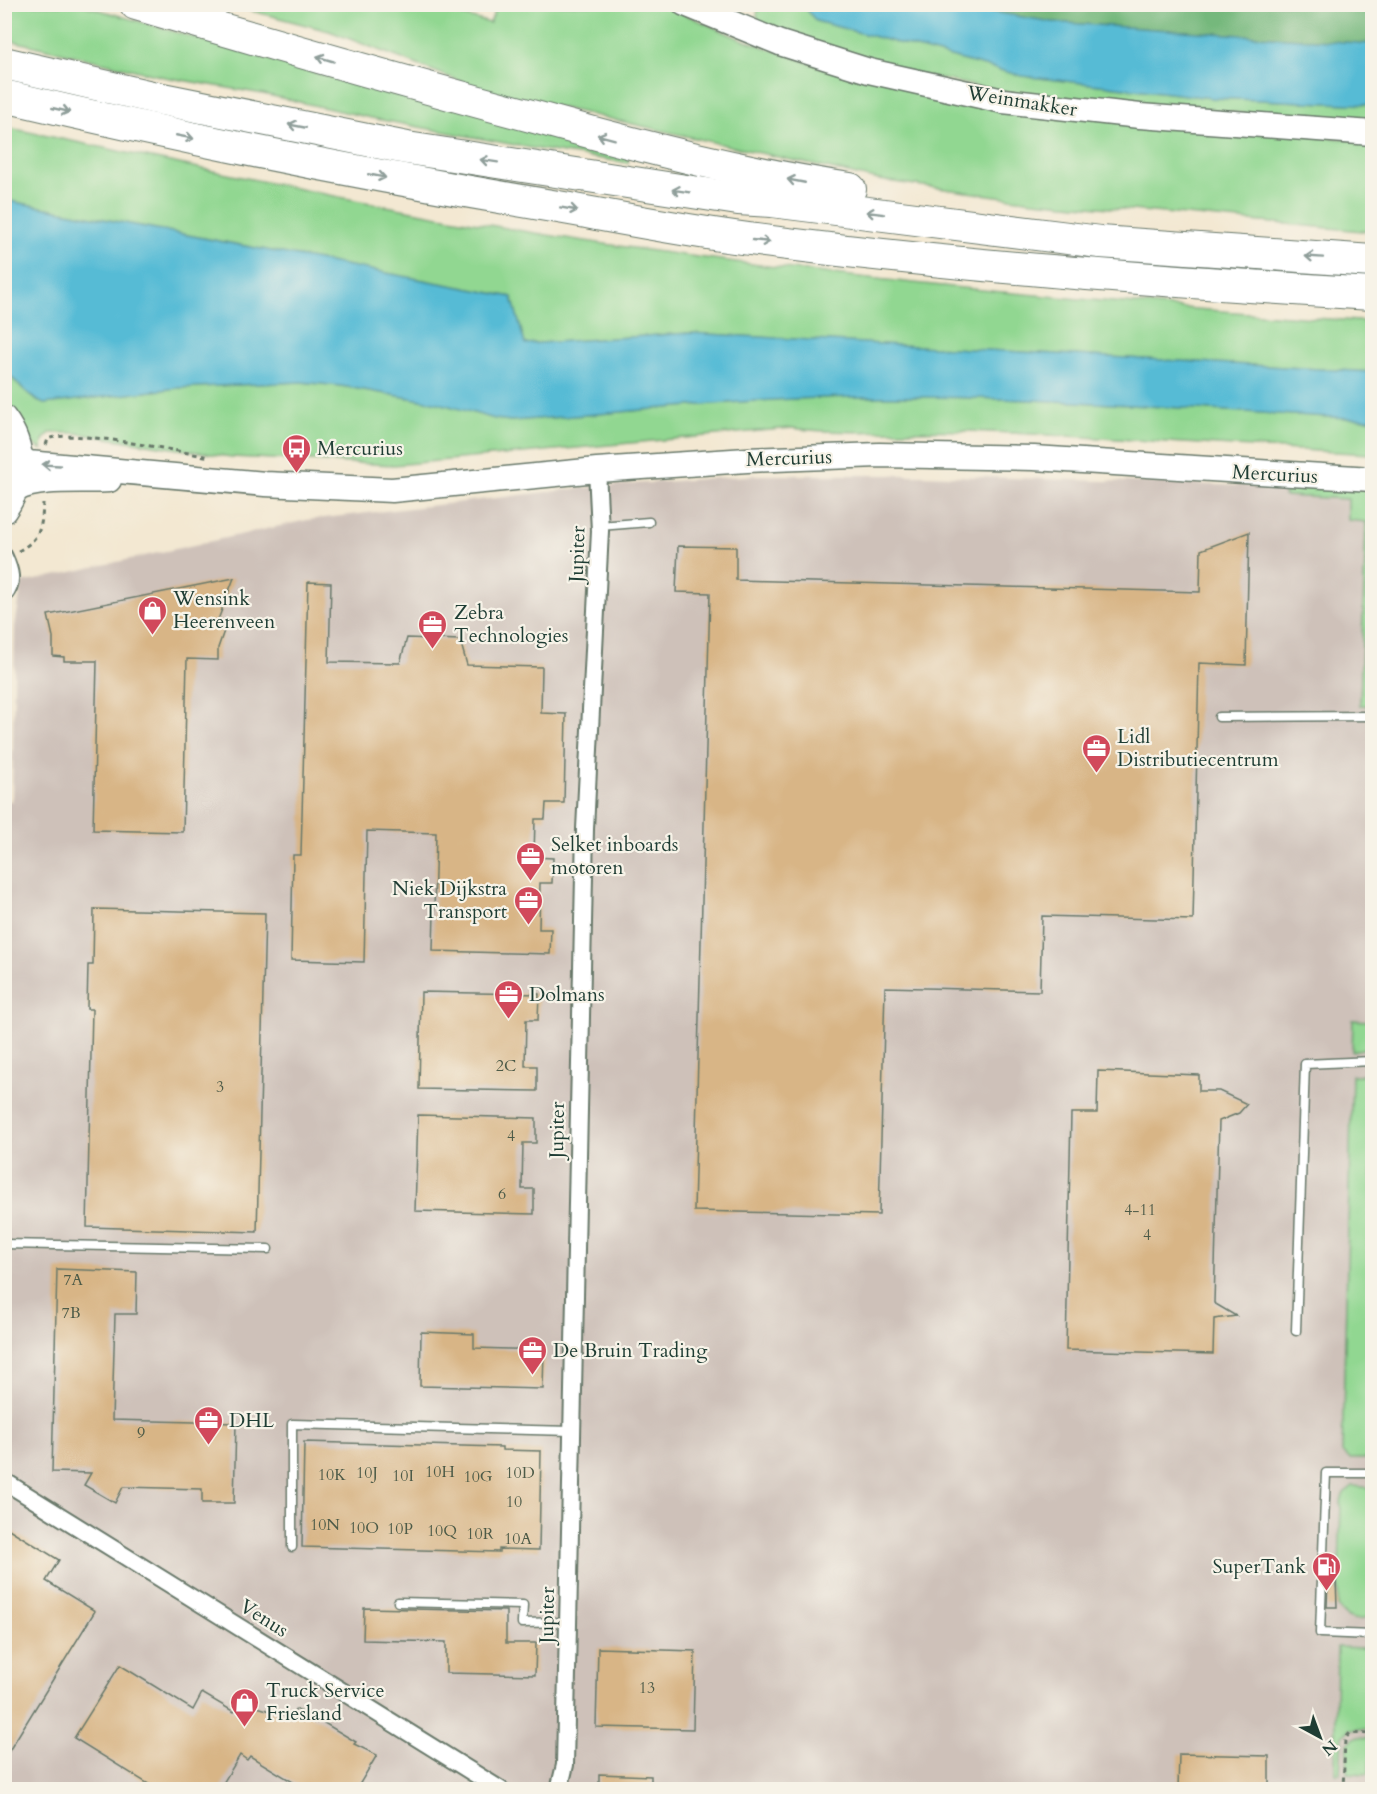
<svg xmlns="http://www.w3.org/2000/svg" width="1377" height="1794" font-family="Cardo,serif">
<style>
.industrial{fill:#cec1b9}
.green{fill:#91d791;stroke:#588a62;stroke-width:1.5}
.forest{fill:#74b87b;stroke:#4a7a58;stroke-width:1.5}
.water{fill:#57bbd5;stroke:#3b7c84;stroke-width:1.5}
.building{fill:#d8b586}
.lines{fill:none;stroke-linecap:round;stroke-linejoin:round}
.service-casing{stroke:#69796b;stroke-width:11}
.minor-casing{stroke:#69796b;stroke-width:20}
.secondary-casing{stroke:#69796b;stroke-width:27}
.motorway-casing{stroke:#69796b;stroke-width:34}
.path{stroke:#69796b;stroke-width:3;stroke-dasharray:4.5 4.5;stroke-linecap:butt}
.service{stroke:#fff;stroke-width:8}
.minor{stroke:#fff;stroke-width:16}
.secondary{stroke:#fff;stroke-width:24}
.motorway{stroke:#fff;stroke-width:32}
.oneway{stroke:#8f9e9a}
.labels{text-anchor:middle;dominant-baseline:central;stroke-width:4.5;stroke-linejoin:round;paint-order:stroke}
.number-label{font-size:16px;fill:#4d5b48}
.street-label{font-size:20px;fill:#1f3d34;stroke:#f7f3e8}
.poi-label{font-size:20px;fill:#1f3d34;stroke:#f7f3e8;text-anchor:start}
</style>
<rect width="100%" height="100%" fill="#f7f3e8"/>
<filter id="ink" filterUnits="userSpaceOnUse"><feTurbulence type="fractalNoise" baseFrequency=".0167" numOctaves="2"/><feDisplacementMap in="SourceGraphic" scale="12" xChannelSelector="R" yChannelSelector="G"/><feConvolveMatrix kernelMatrix="1 2 1 2 8 2 1 2 1" color-interpolation-filters="sRGB"/></filter>
<filter id="wash" filterUnits="userSpaceOnUse"><feTurbulence type="fractalNoise" baseFrequency=".008" numOctaves="4" result="noise"/><feDisplacementMap in="SourceGraphic" scale="24" xChannelSelector="R" yChannelSelector="G"/><feGaussianBlur stdDeviation="1.35" result="paint"/><feColorMatrix in="noise" values="0 0 0 0 0 0 0 0 0 0 0 0 0 0 0 0 0 1.4 0 .05"/><feComposite in="paint" operator="in"/></filter>
<g filter="url(#wash)">
<rect width="100%" height="100%" fill="#f3e8d2"/>
<!-- industrial -->
<polygon class="industrial" points="757,475 923,475 1372,490 1372,1789 5,1790 4,801 12,801 15,627 22,583 307,520 591,487"/>
<!-- green -->
<g class="green">
<polygon points="4,5 83,5 384,93 450,103 629,154 628,163 531,148 376,119 263,94 164,77 9,40 5,38"/>
<polygon points="229,5 425,5 490,23 497,5 664,5 736,37 824,68 1372,143 1372,232 1033,201 879,180 483,90 329,31"/>
<polygon points="759,5 803,5 816,21 1022,76 1212,98 1372,105 1372,124 1014,94 917,74 759,25 757,15"/>
<path d="M5,127C206,169 408,215 612,245C864,282 1118,305 1372,322V372L690,333L525,344L512,297L5,200Z"/>
<path d="M4,372C19,383 28,397 44,404L178,388L301,382L341,386L439,403L495,419L511,421C628,413 743,398 860,397C1031,395 1202,411 1372,419V454C1238,447 1104,437 969,431C910,428 850,436 792,428L394,465L231,457L75,433H50L43,440L42,450L27,440L5,408Z"/>
<polygon points="1287,484 1372,489 1372,706 1360,705 1366,522 1348,520 1348,499 1284,496"/>
<polygon points="1353,1020 1368,1021 1372,1024 1372,1047 1352,1051"/>
<polygon points="1352,1075 1372,1075 1372,1458 1370,1459 1350,1459 1342,1453"/>
<path d="M1353,1486L1372,1488V1614C1361,1624 1346,1620 1338,1607L1341,1502L1344,1493Z"/>
<polygon points="1337,1647 1365,1648 1372,1654 1371,1729 1350,1729 1342,1737 1340,1774 1335,1774"/>
<polygon points="1356,1737 1371,1738 1369,1774 1347,1773 1348,1743"/>
</g>
<!-- forest -->
<polygon class="forest" points="1301,4 1372,8 1372,44 1052,22 952,5"/>
<!-- water -->
<g class="water">
<polygon points="803,5 952,5 1052,22 1372,44 1372,105 1212,98 1022,76 816,21"/>
<path d="M4,200L512,297L525,344L690,333L1372,372V419C1202,411 1031,395 860,397C743,398 628,413 511,421L495,419L439,403L341,386L301,382L178,388L44,404C28,397 20,383 5,372Z"/>
</g>
<g id="blocks">
<!-- building -->
<g class="building">
<polygon points="1249,532 1246,665 1199,663 1193,920 1042,916 1040,991 885,987 879,1215 694,1211 710,593 676,592 678,546 736,547 736,580 1200,592 1201,550"/>
<polygon points="234,578 216,625 225,628 218,648 218,660 187,659 183,832 93,830 97,661 64,661 64,657 53,656 53,637 48,615"/>
<polygon points="308,582 331,583 329,662 400,663 407,638 460,640 467,665 542,667 541,713 566,714 564,803 546,803 545,819 535,819 534,857 553,858 552,883 540,883 539,929 551,929 550,954 433,951 436,833 367,831 364,962 291,960 293,855 301,855"/>
<polygon points="94,909 265,913 257,1232 87,1227 92,1009 87,1009 88,965 93,965"/>
<polygon points="421,992 539,994 538,1020 526,1020 525,1066 537,1066 537,1091 419,1089"/>
<polygon points="1098,1071 1199,1075 1199,1091 1219,1091 1247,1104 1239,1113 1219,1121 1214,1303 1236,1316 1214,1319 1213,1354 1066,1350 1071,1113 1097,1113"/>
<polygon points="418,1115 536,1118 536,1143 523,1143 522,1189 534,1189 534,1214 415,1211"/>
<polygon points="57,1269 137,1272 136,1314 115,1314 112,1420 236,1423 234,1503 202,1503 202,1489 123,1487 115,1503 84,1485 91,1473 52,1472"/>
<polygon points="421,1332 474,1334 474,1348 544,1350 543,1389 420,1386"/>
<polygon points="304,1442 502,1447 502,1450 541,1451 539,1550 499,1549 499,1552 302,1547"/>
<polygon points="4,1526 59,1560 46,1581 95,1611 4,1759"/>
<polygon points="1328,1578 1336,1578 1337,1607 1327,1607"/>
<polygon points="364,1608 506,1611 506,1643 536,1643 535,1675 446,1673 446,1642 363,1640"/>
<polygon points="598,1648 695,1651 693,1729 596,1727"/>
<polygon points="120,1665 193,1710 202,1693 234,1712 240,1702 291,1717 296,1709 305,1714 306,1712 356,1742 354,1744 377,1755 356,1790 306,1790 250,1756 247,1760 240,1755 219,1790 158,1790 74,1738"/>
<polygon points="1179,1754 1269,1756 1269,1790 1178,1790"/>
<polygon points="599,1774 651,1776 651,1790 599,1790"/>
</g>
</g>
</g>
<g filter="url(#ink)">
<use href="#blocks" fill-opacity="0" stroke="#69796b" stroke-width="1.5"/>
<g class="lines">
<defs>
<g id="service">
<polyline points="600,526 649,522"/>
<polyline points="1219,717 1372,716"/>
<polyline points="4,1244 268,1249"/>
<polyline points="1296,1331 1305,1064 1372,1061"/>
<polyline points="1372,1473 1326,1473 1320,1633 1372,1635"/>
<polyline points="292,1547 292,1424 572,1431"/>
<polyline points="398,1602 523,1605 522,1623 568,1622"/>
</g>
<g id="minor">
<path d="M4,557C10,570 14,582 4,594"/>
<polyline points="4,1481 501,1790"/>
<polyline points="559,1790 565,1765 585,829 600,531 597,470"/>
</g>
<g id="secondary">
<polyline points="685,4 780,43 869,71 1003,101 1140,116 1372,133"/>
<path d="M4,418C26,447 25,482 4,511"/>
<polyline points="5,446 28,463 265,484 392,490 597,470 747,460 879,455 1034,458 1372,479"/>
<path d="M17,489C40,477 82,482 109,480"/>
</g>
<g id="motorway">
<path d="M136,4C269,43 402,82 535,117C639,146 743,173 850,189"/>
<polyline points="4,63 152,97 407,148 738,199 772,201 1100,242 1372,261"/>
<path d="M4,96C190,140 376,177 564,208C625,219 687,231 749,239C956,266 1164,281 1372,294"/>
</g>
</defs>
<!-- service casing -->
<use href="#service" class="service-casing"/>
<!-- minor casing -->
<use href="#minor" class="minor-casing"/>
<!-- secondary casing -->
<use href="#secondary" class="secondary-casing"/>
<!-- motorway casing -->
<use href="#motorway" class="motorway-casing"/>
<!-- path -->
<g class="path">
<path d="M46,445L48,439C69,428 181,452 210,457"/>
<path d="M18,551C41,539 42,526 43,503"/>
<polyline points="1343,1790 1345,1739 1350,1733 1372,1734"/>
</g>
<!-- service -->
<use href="#service" class="service"/>
<!-- minor -->
<use href="#minor" class="minor"/>
<!-- secondary -->
<use href="#secondary" class="secondary"/>
<!-- motorway -->
<use href="#motorway" class="motorway"/>
</g>
<!-- one-way arrows -->
<defs><path id="oneway-shaft" d="M-6 0H5M1.5-3L5.5 0L1.5 3" fill="none" stroke-width="1.6" stroke-linecap="round" stroke-linejoin="round" transform="scale(1.5)"/></defs>
<g class="oneway">
<use href="#oneway-shaft" transform="translate(325 59) rotate(-164)"/>
<use href="#oneway-shaft" transform="translate(61 110) rotate(13)"/>
<use href="#oneway-shaft" transform="translate(297 126) rotate(-169)"/>
<use href="#oneway-shaft" transform="translate(185 137) rotate(11)"/>
<use href="#oneway-shaft" transform="translate(606 137) rotate(-165)"/>
<use href="#oneway-shaft" transform="translate(489 161) rotate(-171)"/>
<use href="#oneway-shaft" transform="translate(377 176) rotate(11)"/>
<use href="#oneway-shaft" transform="translate(796 181) rotate(-169)"/>
<use href="#oneway-shaft" transform="translate(681 191) rotate(-171)"/>
<use href="#oneway-shaft" transform="translate(569 209) rotate(10)"/>
<use href="#oneway-shaft" transform="translate(875 213) rotate(-173)"/>
<use href="#oneway-shaft" transform="translate(761 241) rotate(6)"/>
<use href="#oneway-shaft" transform="translate(1314 257) rotate(-176)"/>
<use href="#oneway-shaft" transform="translate(51 465) rotate(-177)"/>
</g>
</g>
<!-- icons -->
<defs>
<symbol id="bus-pin" viewBox="-11 -11 22 30"><path d="M0 17L-7.5 6A9.5 9.5 0 1 1 7.5 6Z" fill="#d1495b" stroke="#f7f3e8"/><path d="M-5-6H5V4H4V6H2V4H-2V6H-4V4H-5ZM-3.5-4V0h7V-4ZM-3.5 1.2v1.5H-2V1.2ZM2 1.2v1.5H3.5V1.2Z" fill="#fff"/></symbol>
<symbol id="shop-pin" viewBox="-11 -11 22 30"><path d="M0 17L-7.5 6A9.5 9.5 0 1 1 7.5 6Z" fill="#d1495b" stroke="#f7f3e8"/><path d="M-5-2.5h2.3a2.7 3.5 0 0 1 5.4 0H5L5.5 6h-11ZM-1.5-2.5h3a1.5 2.3 0 0 0-3 0Z" fill="#fff"/></symbol>
<symbol id="office-pin" viewBox="-11 -11 22 30"><path d="M0 17L-7.5 6A9.5 9.5 0 1 1 7.5 6Z" fill="#d1495b" stroke="#f7f3e8"/><path d="M-6-3h4V-5.5h4V-3h4V5H-6ZM-1-4.5V-3h2v-1.5ZM-6 0V1H6V0Z" fill="#fff"/></symbol>
<symbol id="fuel-pin" viewBox="-11 -11 22 30"><path d="M0 17L-7.5 6A9.5 9.5 0 1 1 7.5 6Z" fill="#d1495b" stroke="#f7f3e8"/><path d="M-5.5-6h7V0h2V4h1.3V-2.5L3-4.5l.8-.8L6-3V5H2.5V1h-1V6h-7ZM-4.2-4.7v3.2H.2V-4.7Z" fill="#fff"/></symbol>
</defs>
<g fill-rule="evenodd">
<use href="#bus-pin" x="280" y="432" width="33" height="45"/>
<use href="#shop-pin" x="136" y="594" width="33" height="45"/>
<use href="#office-pin" x="416" y="608" width="33" height="45"/>
<use href="#office-pin" x="1080" y="732" width="33" height="45"/>
<use href="#office-pin" x="514" y="840" width="33" height="45"/>
<use href="#office-pin" x="512" y="884" width="33" height="45"/>
<use href="#office-pin" x="492" y="978" width="33" height="45"/>
<use href="#office-pin" x="516" y="1334" width="33" height="45"/>
<use href="#office-pin" x="192" y="1404" width="33" height="45"/>
<use href="#fuel-pin" x="1310" y="1550" width="33" height="45"/>
<use href="#shop-pin" x="228" y="1686" width="33" height="45"/>
</g>
<g class="labels">
<!-- number labels -->
<g class="number-label">
<text x="506" y="1066">2C</text>
<text x="220" y="1087">3</text>
<text x="511" y="1136">4</text>
<text x="502" y="1194">6</text>
<text x="1140" y="1210">4-11</text>
<text x="1147" y="1235">4</text>
<text x="73" y="1280">7A</text>
<text x="71" y="1313">7B</text>
<text x="141" y="1433">9</text>
<text x="440" y="1472">10H</text>
<text x="367" y="1473">10J</text>
<text x="520" y="1473">10D</text>
<text x="332" y="1475">10K</text>
<text x="403" y="1476">10I</text>
<text x="478" y="1477">10G</text>
<text x="514" y="1502">10</text>
<text x="325" y="1525">10N</text>
<text x="364" y="1528">10O</text>
<text x="400" y="1529">10P</text>
<text x="442" y="1531">10Q</text>
<text x="480" y="1534">10R</text>
<text x="518" y="1539">10A</text>
<text x="647" y="1688">13</text>
</g>
<!-- street labels -->
<g class="street-label">
<text transform="translate(1022 101) rotate(9)">Weinmakker</text>
<text transform="translate(789 458) rotate(-2)">Mercurius</text>
<text transform="translate(1275 474) rotate(3)">Mercurius</text>
<text transform="translate(577 554) rotate(-88)">Jupiter</text>
<text transform="translate(557 1130) rotate(-89)">Jupiter</text>
<text transform="translate(547 1615) rotate(-89)">Jupiter</text>
<text transform="translate(264 1618) rotate(32)">Venus</text>
</g>
<!-- poi labels -->
<g class="poi-label">
<text x="317" y="448">Mercurius</text>
<text x="173" y="598">Wensink<tspan x="173" dy="23">Heerenveen</tspan></text>
<text x="454" y="612">Zebra<tspan x="454" dy="23">Technologies</tspan></text>
<text x="1117" y="736">Lidl<tspan x="1117" dy="23">Distributiecentrum</tspan></text>
<text x="551" y="844">Selket inboards<tspan x="551" dy="23">motoren</tspan></text>
<text x="507" y="888" text-anchor="end">Niek Dijkstra<tspan x="507" dy="23">Transport</tspan></text>
<text x="529" y="994">Dolmans</text>
<text x="553" y="1350">De Bruin Trading</text>
<text x="229" y="1420">DHL</text>
<text x="1306" y="1566" text-anchor="end">SuperTank</text>
<text x="266" y="1690">Truck Service<tspan x="266" dy="23">Friesland</tspan></text>
</g>
</g>
<!-- margin -->
<rect width="1377" height="1794" fill="none" stroke="#f7f3e8" stroke-width="24"/>
<!-- north arrow -->
<g transform="translate(1320 1737) rotate(139)" stroke="#f7f3e8" stroke-width="4.5" paint-order="stroke">
<path d="M0-4.5L10 22L0 15L-10 22Z" fill="#1f3d34"/>
<text y="-9" font-size="16" font-weight="bold" text-anchor="middle" fill="#1f3d34">N</text>
</g>
</svg>
